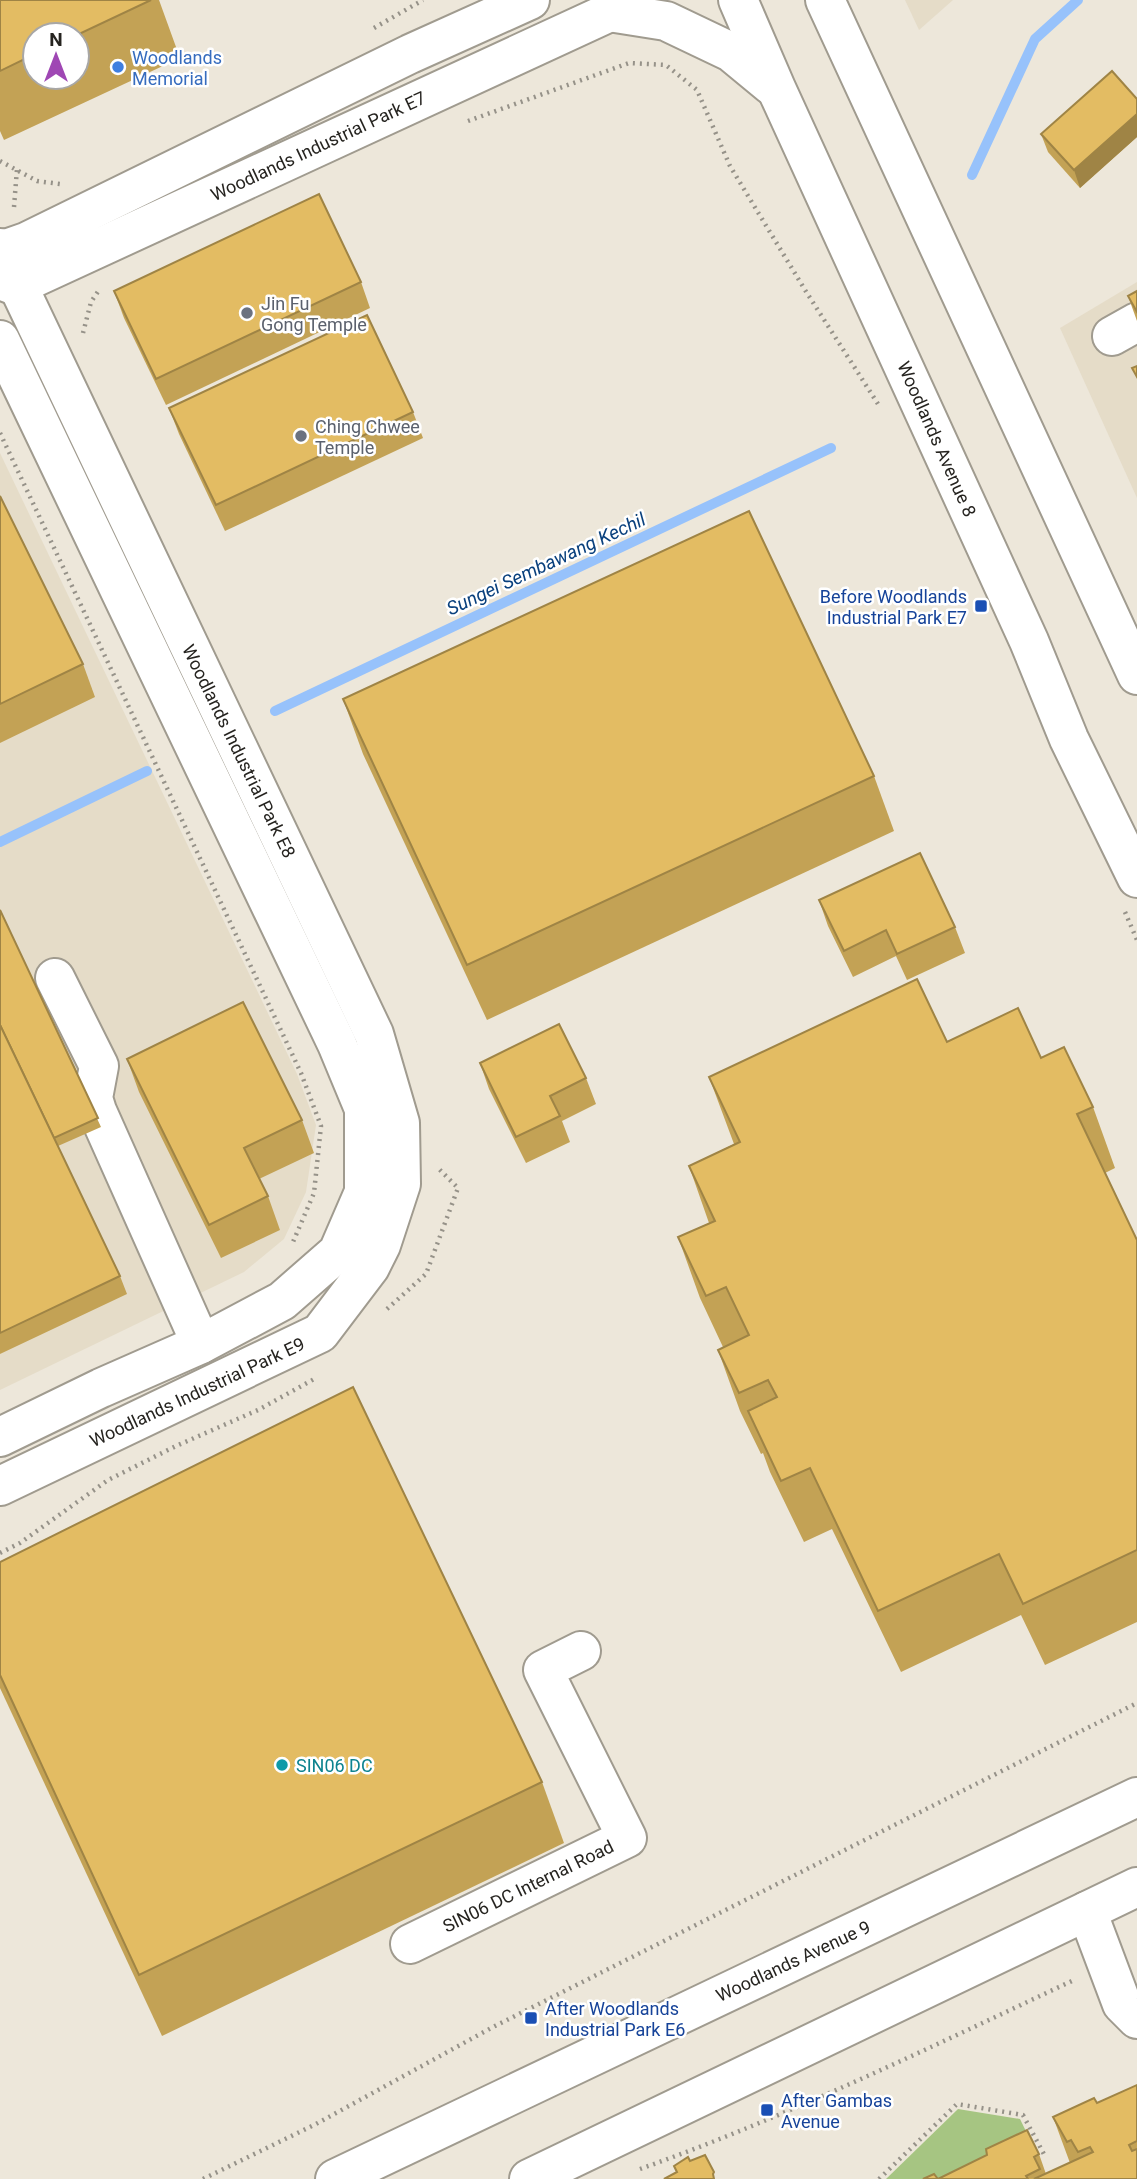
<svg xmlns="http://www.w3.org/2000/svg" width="1137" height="2179" font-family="Roboto,sans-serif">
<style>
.built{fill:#e5dcc8}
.green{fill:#a6c582}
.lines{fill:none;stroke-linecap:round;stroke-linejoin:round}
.stream{stroke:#97c2fb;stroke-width:10}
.minor-casing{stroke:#a09b8f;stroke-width:42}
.major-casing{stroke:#a09b8f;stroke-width:42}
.path{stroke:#969289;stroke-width:4.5;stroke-dasharray:2 5;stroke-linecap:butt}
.minor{stroke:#fff;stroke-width:38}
.major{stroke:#fff;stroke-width:38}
.wall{fill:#c3a255;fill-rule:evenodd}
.shaded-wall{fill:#9f8445}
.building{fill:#e3bc63;stroke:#9f8445;stroke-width:2}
.shop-dot{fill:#3f7fe0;stroke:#fff;stroke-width:2.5}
.worship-dot{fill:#6b7280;stroke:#fff;stroke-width:2.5}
.transit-dot{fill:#1a4fb4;stroke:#fff;stroke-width:2.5}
.culture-dot{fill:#0f9aa8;stroke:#fff;stroke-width:2.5}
.labels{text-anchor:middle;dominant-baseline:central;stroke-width:5;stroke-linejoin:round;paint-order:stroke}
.shop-label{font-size:18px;fill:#366cbe;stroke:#fff;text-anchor:start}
.street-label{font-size:18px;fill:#262420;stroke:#fff}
.worship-label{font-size:18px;fill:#5b616d;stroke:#fff;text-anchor:start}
.transit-label{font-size:18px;fill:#164399;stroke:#fff;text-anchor:start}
.culture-label{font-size:18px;fill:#0d838f;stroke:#fff;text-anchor:start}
.water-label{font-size:19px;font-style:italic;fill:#09407d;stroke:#fff}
</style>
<rect width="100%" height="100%" fill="#ede7da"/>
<!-- built -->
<g class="built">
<polygon points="905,0 953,0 919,30"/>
<polygon points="1137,282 1137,498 1060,328"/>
<polygon points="0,453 297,1074 316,1125 306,1192 284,1239 244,1272 0,1390"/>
</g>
<!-- green -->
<polygon class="green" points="958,2109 1020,2119 1036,2152 980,2179 886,2179"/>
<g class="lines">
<!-- stream -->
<g class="stream">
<polyline points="972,175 1035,39 1078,0"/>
<polyline points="275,711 831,448"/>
<polyline points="0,842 147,771"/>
</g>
<defs>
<g id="minor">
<polyline points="0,248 374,1034 400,1123 401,1184 381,1245 370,1267 320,1333 0,1486"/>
<polyline points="0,251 26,242 410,54 530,0"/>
<polyline points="0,280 16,286 636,0"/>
<polyline points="1112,336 1137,322"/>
<polyline points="0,340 337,1044 364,1109 364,1192 338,1252 282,1301 201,1344 101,1388 0,1437"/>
<polyline points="55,978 99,1066 93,1098 97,1111 201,1344"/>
<polyline points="1087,1911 1122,2004 1137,2019"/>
<polyline points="410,1944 627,1838 543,1670 581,1651"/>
</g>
<g id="major">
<polyline points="738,0 776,88 1029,641 1069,739 1137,878"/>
<polyline points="825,0 1137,675"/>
<polyline points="609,12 666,21 731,52 771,85"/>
<polyline points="335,2179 1137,1797"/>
<polyline points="529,2179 1137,1887"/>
</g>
</defs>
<!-- minor casing -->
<use href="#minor" class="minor-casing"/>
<!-- major casing -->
<use href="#major" class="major-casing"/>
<!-- path -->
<g class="path">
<polyline points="374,28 423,0"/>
<polyline points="468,121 629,63 666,65 697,90 730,166 805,290 878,404"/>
<polyline points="0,161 37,181 60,184"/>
<polyline points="14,207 17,169"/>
<polyline points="83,333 91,302 99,290"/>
<polyline points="0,433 301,1073 321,1126 314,1193 293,1242"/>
<polyline points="1125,912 1137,940"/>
<polyline points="387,1309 426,1274 458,1188 437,1167"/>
<polyline points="0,1553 20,1543 108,1480 176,1446 258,1410 316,1378"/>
<path d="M640,2169C789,2116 931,2047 1074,1980"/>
<polyline points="203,2179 316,2124 493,2027 1137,1703"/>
<polyline points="879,2179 957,2104 1023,2115 1046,2158"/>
</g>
<!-- minor -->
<use href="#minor" class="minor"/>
<!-- major -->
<use href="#major" class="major"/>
</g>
<!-- wall -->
<g class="wall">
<path d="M0,0H159L180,58L4,140L0,131ZM35,35H77V77H35Z"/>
<polygon points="1137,99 1137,137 1080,188 1048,152 1041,134"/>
<polygon points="361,282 370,308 166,405 124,318 114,291"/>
<polygon points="1137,291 1137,321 1128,296"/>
<polygon points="169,408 413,412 423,438 225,531 179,434"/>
<polygon points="0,496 83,664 95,697 0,743"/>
<polygon points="343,699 874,776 894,831 487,1020 363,754"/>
<polygon points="819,900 955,927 965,953 907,980 896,956 853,977 828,926"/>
<polygon points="0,910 101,1127 58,1146 120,1276 127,1294 0,1354"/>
<polygon points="947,1042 1041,1058 1093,1107 1115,1168 1105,1173 1137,1240 1137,1622 1045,1665 1021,1615 901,1672 832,1529 804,1542 770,1472 763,1453 761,1454 740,1411 718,1350 723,1347 700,1298 678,1237 709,1223 689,1166 734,1144 709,1077"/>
<polygon points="127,1059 302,1120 314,1153 259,1179 268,1196 280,1230 221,1258 139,1092"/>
<polygon points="480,1063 586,1078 596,1104 562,1121 570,1142 526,1163 489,1089"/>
<polygon points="0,1562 542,1782 564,1843 162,2036 0,1688"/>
<polygon points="1137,2085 1137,2179 923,2179 938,2179 1039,2154 1046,2174 1070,2163 1053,2117 1097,2103"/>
</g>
<!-- shaded-wall -->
<polygon class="shaded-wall" points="1137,114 1137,137 1080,188 1074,170"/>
<!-- building -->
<g class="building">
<polygon points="0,0 151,0 77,35 35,35 35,54 0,71"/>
<polygon points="1112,71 1137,99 1137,114 1074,170 1041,134"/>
<polygon points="319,194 361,282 156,379 114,291"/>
<polygon points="1137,291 1137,312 1128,296"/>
<polygon points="367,315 413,412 216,505 169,408"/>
<polygon points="1137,366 1137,377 1132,368"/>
<polygon points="0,496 83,664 0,704"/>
<polygon points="749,511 874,776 467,965 343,699"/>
<polygon points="920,853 955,927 897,954 886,930 844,951 819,900"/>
<polygon points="0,910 98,1118 54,1138 0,1025"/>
<polygon points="917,979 947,1042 1018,1008 1041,1058 1064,1047 1093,1107 1077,1114 1137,1240 1137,1550 1023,1604 999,1554 878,1611 810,1468 781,1481 748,1411 777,1397 768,1380 739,1393 718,1350 749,1335 726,1287 706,1296 678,1237 715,1221 689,1166 740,1142 709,1077"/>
<polygon points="243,1002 302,1120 244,1148 268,1196 209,1225 127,1059"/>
<polygon points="559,1024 586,1078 550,1096 560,1116 516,1137 480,1063"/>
<polygon points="0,1025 120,1276 0,1333"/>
<polygon points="353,1387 542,1782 139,1975 0,1675 0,1562"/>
<polygon points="1137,2085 1137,2141 1129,2145 1132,2151 1137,2149 1137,2179 1034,2179 1093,2152 1090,2147 1078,2152 1071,2140 1067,2142 1053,2117 1094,2098 1097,2103"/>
<polygon points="1027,2130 1039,2154 1034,2157 1040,2169 1026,2176 1028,2179 923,2179 934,2174 938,2179 987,2155 986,2149"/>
<polygon points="705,2155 714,2172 713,2174 714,2179 664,2179 677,2172 674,2166 688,2157 690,2161"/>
</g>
<!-- markers -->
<circle class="shop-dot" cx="118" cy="67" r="7"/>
<g class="worship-dot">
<circle cx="247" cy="313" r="7"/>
<circle cx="301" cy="436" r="7"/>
</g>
<g class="transit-dot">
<rect x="974" y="599" width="14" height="14" rx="3.5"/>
<rect x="524" y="2011" width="14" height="14" rx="3.5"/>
<rect x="760" y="2103" width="14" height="14" rx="3.5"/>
</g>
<circle class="culture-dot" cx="282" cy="1765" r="7"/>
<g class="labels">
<!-- shop labels -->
<g class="shop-label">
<text x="132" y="57">Woodlands<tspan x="132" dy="21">Memorial</tspan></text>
</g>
<!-- street labels -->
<g class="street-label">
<text transform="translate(318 146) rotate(-25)">Woodlands Industrial Park E7</text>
<text transform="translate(937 439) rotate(66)">Woodlands Avenue 8</text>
<text transform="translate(239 751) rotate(64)">Woodlands Industrial Park E8</text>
<text transform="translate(197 1392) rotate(-25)">Woodlands Industrial Park E9</text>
<text transform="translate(528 1886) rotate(-26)">SIN06 DC Internal Road</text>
<text transform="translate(793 1961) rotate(-25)">Woodlands Avenue 9</text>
</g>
<!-- worship labels -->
<g class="worship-label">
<text x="261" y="303">Jin Fu<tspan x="261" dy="21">Gong Temple</tspan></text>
<text x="315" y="426">Ching Chwee<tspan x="315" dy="21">Temple</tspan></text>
</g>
<!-- transit labels -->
<g class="transit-label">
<text x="967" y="596" text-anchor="end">Before Woodlands<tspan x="967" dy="21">Industrial Park E7</tspan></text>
<text x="545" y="2008">After Woodlands<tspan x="545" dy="21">Industrial Park E6</tspan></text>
<text x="781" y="2100">After Gambas<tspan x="781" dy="21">Avenue</tspan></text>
</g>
<!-- culture labels -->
<g class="culture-label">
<text x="296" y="1765">SIN06 DC</text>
</g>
<!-- water labels -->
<g class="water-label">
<text transform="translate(546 564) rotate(-25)">Sungei Sembawang Kechil</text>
</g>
</g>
<!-- north arrow -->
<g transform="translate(56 56)"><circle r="33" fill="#ffffff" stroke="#a8a7a6" stroke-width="2"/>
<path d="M0-5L12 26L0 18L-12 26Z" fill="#9f47b4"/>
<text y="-10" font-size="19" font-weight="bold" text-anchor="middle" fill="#262420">N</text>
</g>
</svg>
